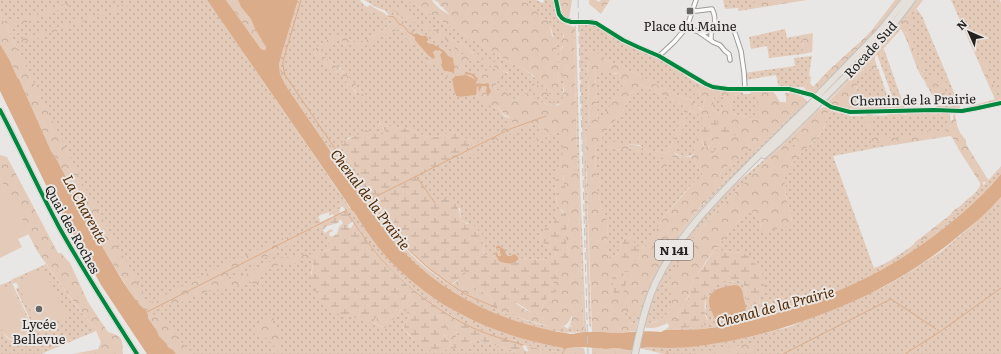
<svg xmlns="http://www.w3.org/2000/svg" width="1001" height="354" font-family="Literata,serif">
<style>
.grass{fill:url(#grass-dots)}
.forest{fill:url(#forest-crowns);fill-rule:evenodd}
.wetland{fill:url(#wetland-marsh)}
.park{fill:#e4cab8}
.water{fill:#dbac8a}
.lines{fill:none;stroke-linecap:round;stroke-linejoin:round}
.stream{stroke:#dbac8a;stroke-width:1}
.minor-casing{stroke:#9d9b9a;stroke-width:5.5}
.tertiary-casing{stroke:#9d9b9a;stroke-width:6}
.trunk-casing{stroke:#c3c1c0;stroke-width:8}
.minor{stroke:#fcfbfb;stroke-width:3.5}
.tertiary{stroke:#fcfbfb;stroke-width:4.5}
.trunk{stroke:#e6e0da;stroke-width:6}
.rail{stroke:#c4c3c3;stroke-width:1;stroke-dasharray:8 4;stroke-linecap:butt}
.trunk-bridge-casing{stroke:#c3c1c0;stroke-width:8;stroke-linecap:butt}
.trunk-bridge{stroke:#e6e0da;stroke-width:6}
.cycleway-casing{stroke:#eae7e4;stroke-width:6}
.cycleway{stroke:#00873e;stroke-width:4}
.poi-dot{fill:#686665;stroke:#eae7e4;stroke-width:1.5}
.labels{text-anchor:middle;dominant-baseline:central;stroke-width:4;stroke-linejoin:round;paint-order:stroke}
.shield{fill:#eae7e4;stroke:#5f5c5b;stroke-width:1}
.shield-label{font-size:12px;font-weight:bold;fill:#232120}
.poi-label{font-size:13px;fill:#232120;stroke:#eae7e4}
.street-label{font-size:13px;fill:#232120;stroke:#eae7e4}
.water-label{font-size:14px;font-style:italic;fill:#512600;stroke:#eae7e4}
</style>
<defs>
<pattern id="grass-dots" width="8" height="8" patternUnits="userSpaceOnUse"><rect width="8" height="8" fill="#e4cab8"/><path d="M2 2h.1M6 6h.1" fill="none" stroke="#c3ad9e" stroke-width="1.8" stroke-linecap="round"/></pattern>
<pattern id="forest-crowns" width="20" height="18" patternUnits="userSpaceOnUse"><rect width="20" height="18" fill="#e4cab8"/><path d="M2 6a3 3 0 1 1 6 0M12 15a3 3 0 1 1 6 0" fill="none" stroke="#c3ad9e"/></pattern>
<pattern id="wetland-marsh" width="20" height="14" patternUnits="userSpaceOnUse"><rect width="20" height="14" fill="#e4cab8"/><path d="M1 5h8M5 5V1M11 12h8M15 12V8" fill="none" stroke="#c3ad9e"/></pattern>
</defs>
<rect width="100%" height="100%" fill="#e9e7e5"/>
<!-- grass -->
<g class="grass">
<path d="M0,0H207L350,208L351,210L354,212C366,231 379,251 395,266C414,284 436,301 459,313C491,331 527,341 563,348L564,350L561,354L558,352L542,350V349C479,337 423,305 381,258C366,241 354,222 341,204L336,209L329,212L320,215L309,230L320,226C325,236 332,234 327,247L329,250L323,251L316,259L310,260L313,263L311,274L341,315C347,317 354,317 360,319C369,321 377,324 384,328L401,310L406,312L409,316L408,321L403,328C407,336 412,335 416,343L450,349L459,347H469L472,341L478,340L515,351L517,354H176L157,331L111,262L78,203L83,186L0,13Z"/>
<path d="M298,0H356C358,2 360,6 363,8C369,13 376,8 382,16L392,20V22C383,32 370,37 359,44C353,43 350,39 345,36C342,35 336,35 333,36C328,38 316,47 313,52L314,54L321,59L326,66L332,68L337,73L342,75C343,79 347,81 348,85L351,87L355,92L363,93L342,70L319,52V51L337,38L356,48L391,32L399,29L404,31L409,42L418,46L419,50L426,56L429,63H438L442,70L443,69L447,72V77L451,79H452L454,90L456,96L460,97L476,95L487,104L499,109L504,116L527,126L534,124L539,125L543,128L544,131L534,148C541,142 549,131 559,133L563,146V153L562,159L557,170V177L555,184L557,204V214L554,222L544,229L538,239L554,251L556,255C548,263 529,258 519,259L518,257L508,256L501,247L498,245L496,248H499L500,249L501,256L499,257L495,254V255L491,258L488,257L483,251L484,245L478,233L477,228L461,220L460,208L435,203L416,176L476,146L475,142L464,138L458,134L453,132L431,138L420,134L411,129L388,126L379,120V122L386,133L385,134H381L366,131L359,135L348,138L341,146L363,179L361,186L363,190L377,211C377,215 385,224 389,228C395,234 400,242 406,249C428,273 457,292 487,305C491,307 503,313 507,314C509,314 511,313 513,313L516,317C529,321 552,330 564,326L565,327L568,329L570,325L571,327L575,326L580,332C564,334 548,330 532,326C491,315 452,296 419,268C410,260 401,251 394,241C390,237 385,228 380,225L366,202L286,86L280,74L279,64L282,53Z"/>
<path d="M364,0H407L512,64L521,67L552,91L559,89L558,55L551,28L545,19L539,15L537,11L523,0H536L543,3L544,0H554C554,6 554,15 560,20C562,22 566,23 568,25L562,23L560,27C564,35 565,43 560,51C561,61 563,71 563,81C564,87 562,93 563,98C558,106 554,108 544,103L538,112V114L534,113L527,117L524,116L520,98L511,100L500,91L496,90C495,83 500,77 503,71L509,74L505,67H502L499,63H492L488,61V66L492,65L497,69L492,73L480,74L478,80L474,74L467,72V68L462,67L460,64L470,57L483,61L473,52L469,51L468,48C462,46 453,40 448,36C452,43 455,51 463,52V54L460,55L457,54V52H450L447,50V48L443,49L431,44L420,34L407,28L405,26L403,19L395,16L388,11L386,12L385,10C377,9 372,4 364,0Z"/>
<polygon points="723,0 751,0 755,2 757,8 739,11 738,8 725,9"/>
<path d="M917,0H919C894,36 859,71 828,101L827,100C860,68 889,35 917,0Z"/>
<path d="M951,0H1000L1001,3V102C990,104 978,108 966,109C957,110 947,108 937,108C933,97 928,85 921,76L927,74C921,70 922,63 921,56H918L911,43L916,40L909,36L905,31L910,28L916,22L908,19L917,9L922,16L961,109L995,99Z"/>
<path d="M581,23L594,25L622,42L662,60L697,83L695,86L699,92L700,94L705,98L703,105L704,108L703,110L695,104L690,98L685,99L626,69L621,65L607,61L601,54L587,55L590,131L585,132L591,327L589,325C585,225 582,124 579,24Z"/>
<polygon points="576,25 580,180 586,332 583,332 584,330 577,151 574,27"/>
<polygon points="785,29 787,38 802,35 803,54 769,58 767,46 751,49 749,37"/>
<polygon points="884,49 905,109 873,111 874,106 862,105 853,96 857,87 856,79 865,68 867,75 868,70 871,69 877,71 878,68 891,107 896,107 877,54 880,53 881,58"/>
<polygon points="812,56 809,75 804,87 779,88 776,75 746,80 745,73 795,66 794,58"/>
<path d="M595,71C603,73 612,72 620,75L625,82L598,126Z"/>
<polygon points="641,85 684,106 684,112 669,151 664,153 644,149 640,145 627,144 607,146 620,150 635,148 638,152 648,152 664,158 664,171 671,157 674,157 692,159 702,172 703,178 696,180 683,194 663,218 645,248 641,246 634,246 626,236 617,254 609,259 606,248 608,237 607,221 602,210 597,189 601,184 596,173 595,146 601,141 602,136 623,111 630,95"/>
<polygon points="739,92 743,92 743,94 751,94 750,92 755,92 755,94 759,95 758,120 730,113 733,98 730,96 731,94 738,95 740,94"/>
<polygon points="714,96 720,96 727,98 720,114 712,110"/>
<path d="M807,101L808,102C785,124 763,146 741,168C715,193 689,219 671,249C656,273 646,298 637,324L628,323L624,320V314L629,311L638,314C648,291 657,268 670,247C689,218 712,193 737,169L727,176L725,179L722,180L719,176C725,165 730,167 739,159C744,155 747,149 752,145L757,149Z"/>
<path d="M819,108L820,109L790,139L793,141L797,137L798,141L793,149L785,143L732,195L703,226L689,245L668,285C670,289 671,293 672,297C674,313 660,324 645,323L646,320H645C661,271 689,228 726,192C743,177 761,163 777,148C792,136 805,121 819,108Z"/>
<path d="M688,111L701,115L703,119L701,132L694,145L695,154C689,157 679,157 674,152L677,144V138L681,133L684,122Z"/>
<path d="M832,111L851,116L950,114L951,134L833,156L874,268C887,264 898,255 909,248C925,236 940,224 955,211C971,197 987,183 1001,166V174C989,189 974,203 960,215C947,226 934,238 919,247C872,280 817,303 761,317C734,324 708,330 680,330L681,328L708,320L705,313L706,306L705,296L710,292L714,285L723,281L731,282L743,280L748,307L752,306H759L760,296L742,253L715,250L729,232L731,226L736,224L750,209L760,221L761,229L792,221L785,191L786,187L782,179C786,173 790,166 795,160C809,143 826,138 827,113Z"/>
<polygon points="1001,197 1001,354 663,354 640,348 669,348 692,346 740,339 766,333 789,327 884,287 905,275 942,251 968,229 995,204"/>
<path d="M46,264L74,303L96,331L41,354H0V325C2,329 3,333 6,337C17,347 33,336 29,322L14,292C10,288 6,286 0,287V285L11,281L34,330H35L16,289L19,287L41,330L43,269L13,284L11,280Z"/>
</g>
<!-- forest -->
<g class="forest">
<polygon points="226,0 238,0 241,7 251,19 255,29 266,47 266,49 264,50 261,49"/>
<path d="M356,0H360L364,5L367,7L370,5C375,8 376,9 382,12C385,13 386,16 391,17L386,12L388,11H392L395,16L403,19L405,26L406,27L408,26L412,28L414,31L417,32V33L415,34L412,33L416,37L427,54L435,57L433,52L436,50H439L442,52L440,55L442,62L441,65L443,69L442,70H439V65L438,63L431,65L429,63L426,56L419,50L417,46L409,42L405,37L404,31L400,29L391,32L359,49C351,47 345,41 337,39L329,44L327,48L322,49L319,51V52C336,66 355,79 366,99L364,100L362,99L359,93C354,91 352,87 348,85C347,81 343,79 342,75L337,73L332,68L326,66L321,59L314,54L313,52C316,47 328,38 333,36C336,34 342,35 345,36C350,39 353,43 359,44C370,37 383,32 392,22V20L387,18H383C374,6 370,14 362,8C360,6 358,2 356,0Z"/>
<path d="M407,0H432C435,6 444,12 450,15L444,9L443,7L440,6L439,3L434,0H523L537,11L539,15L549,22L552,36L554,38L558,55L559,89L552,91L536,80L534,76L521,67L512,64Z"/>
<path d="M559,0H572L569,19C562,15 561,8 559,0Z"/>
<polygon points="589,0 596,0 599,2 601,0 610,0 601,14 589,4"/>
<polygon points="751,0 807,0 757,8 755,2"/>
<polygon points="895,0 900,0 869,39 816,94 813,95 807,92 804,87 809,75 811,77 810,83 813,87 829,70 860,42 872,30"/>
<path d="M919,0H923L909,19H912L916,22L910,28L905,32L909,36L914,35L916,40L911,43L918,56H921L925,66L923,69L924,72L926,71L927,74L921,76C913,61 910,44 901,29L884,48L883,52L884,59L882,60L880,53L875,56C874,63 878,64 877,71L873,72L871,69L868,70L870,75L868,76L864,69L856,79C859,85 855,91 853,96L862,105L874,106L876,109L873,111C860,111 840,112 828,104V102C859,71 894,36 919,0Z"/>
<path d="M70,2L72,3L71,5L20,25L13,26L11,28H7L84,186L143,291L145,298L144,301L152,302L161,301V297L231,261L236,263L239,259L270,244L277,243L282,238H287L291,233L295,234L300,236V239L294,244L277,249L267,257L231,274L228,279C234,277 241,276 246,274C254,270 261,265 269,262C283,257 299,254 314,254L316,255V259L306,258L305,259L295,264C287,261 268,268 262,273C261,274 258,277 258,278V283L262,285V287L260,288L247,280L233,289L210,290L175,305H163C157,311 149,314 142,307C133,300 127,287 121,277C106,253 92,228 78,203L77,199L57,160L51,151L19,79L17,77L9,59L0,44V13L6,25L8,23Z"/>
<path d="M125,4L127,5L126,7L123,9L93,17L91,19L42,36L41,37C36,39 25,43 21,42L20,40L24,38L93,16Z"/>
<path d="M393,5H396L397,8H398L401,6L408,14L414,17L418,21L428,25L436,30L440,31L445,35V36L438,42L433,41V38L434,30C428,32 420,27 415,22L412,23C410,19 406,19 404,15L401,16C397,14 396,11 392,9Z"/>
<path d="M562,23L574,27L577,151L584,330L583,332H580L575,326L573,327L570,325L572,318V315C568,326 563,328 551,327L516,317L513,313C506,316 504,312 497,310V305L500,303L507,299L513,303L514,302L527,311L540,314C543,304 547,296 556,291C548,286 554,281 559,277L555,275V273L561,267L569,253L565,236L569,219L566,216V213C562,211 557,207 557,202C561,196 564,180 564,173L560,175L557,173V170L562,159L563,146L560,144L559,133C549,131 541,142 534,148L532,147L531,144L544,131L543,128L539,126L534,124L516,130L512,133L502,137L500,140L495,142L493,140L486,142L476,149L478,151V153L471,156L466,155L461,156L459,160L455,161L450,159L449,157C470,145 492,135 513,123L510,119L509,117C503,115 503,112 499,109C494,106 487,104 482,104L481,102V99L476,95V85H478L479,88L482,86H486L491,91L485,84L479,83L476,84V82L477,81C480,74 480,71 488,70L492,73L497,69L492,65L488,66L484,64V61C489,60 494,63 499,63L502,67H505L508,71H512L513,73L512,74L503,71V77C498,81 495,83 496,90L500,91L502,88L507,90V94L511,96L512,100L520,98L525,93C528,94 531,95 534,97C542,102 549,108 559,105L560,99L563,98L562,96L564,91L560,51L563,47L561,42L563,39L564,35L561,33L560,27H557L556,26L558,24Z"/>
<polygon points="813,33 812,52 803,54 802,35"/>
<path d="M448,36C453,40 462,46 468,48L469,51L482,56L484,59L483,61L480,62L479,60L474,62L471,57H470L469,61L464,65L460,64L462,67L467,68V72H465L471,75L476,80C465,73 467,76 455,76L452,79H451L447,77V72L449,71L452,72L454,71V68L456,67L454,65L453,61L448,56L446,52L439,47L443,49L445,47L448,48L447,50L450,52H457V54L460,55L463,54V52H460L457,49H455L454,47C450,46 447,44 445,40Z"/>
<path d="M589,53L601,54L607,61L621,65L626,69L685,99L690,98L695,104L702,110L704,108L703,105L705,98L700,94L699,92L693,94L692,91L697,83C711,90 724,91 739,92L740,94L738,95L732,94L730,96L733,98L730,113L757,120L759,95L754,94L755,92H774L780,102H786V98L785,93C793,93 802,94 807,101L757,149L752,145C747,149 744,155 739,160C730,166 725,165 719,176L722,180L725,179C728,175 731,173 733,168L737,169C713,192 687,219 670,248C657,269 648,291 638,314L632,315L629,311L625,314L624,319L628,323L637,324L636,331L615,333L605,332H592L585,132L590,131L587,55ZM595,72L603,73L604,74L607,75L608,73H616L620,75L625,82L598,125ZM641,85L684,106V112L669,151L664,153L644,149L640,146L615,142L606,143V146L620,150L635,148L638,152H648L664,158L661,161L660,171H664L671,157H674L692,159L702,172L703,177L696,180L663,218L638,259L619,253L609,259L606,248L608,237L607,221L602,210L597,189L601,184L596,173L595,146L601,141L602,136L623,111L630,95ZM714,96H720L727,98L720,114L712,110ZM688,111L701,115L702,119L701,132L697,138L694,145L695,154L690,157L676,155L674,152L677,144V138L681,133L684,122ZM704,126L737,134L726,135L720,138V143L712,155L708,148L716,136L715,133L709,138L705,148C700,143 703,133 704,126Z"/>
<polygon points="982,61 989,63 991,67 988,71 996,93 995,95 993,95 979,62"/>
<path d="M932,75H934L937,81L938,82L946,80C947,86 944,89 945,94L942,97L943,102L941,103L938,92L935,90L934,84L932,85L930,88H928L926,85L929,81L934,82L932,77Z"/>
<path d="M532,81L534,82L535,85H539L546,89C546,95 551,94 555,95L558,98L557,101L553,103H551L549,97L543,98L540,94L532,93L531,90L533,86L532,85L531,83Z"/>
<path d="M823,107L830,109L832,111L827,113C826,137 809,143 795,160C790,166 786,173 783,179L786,187L785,192L792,221L787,226L764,232L761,229L760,221L750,209L736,224L731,227L729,232L706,261L697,276L690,285L691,291L682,307L679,310L677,319L673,324L672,326L669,327L668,323C661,326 651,331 644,326L645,323H651L656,322L663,318L669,312L672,299L668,285L672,273L689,245L703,226L732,195L785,143L794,148L798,141L797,138L793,141H791L789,140L820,109Z"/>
<polygon points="902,112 904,113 911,112 946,112 948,114 945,116 939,114 913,116 905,114 897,116 888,116 887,115 888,114"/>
<path d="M867,114H872L873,115L872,117L870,119L872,123V128L876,137H879L898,138L931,130L942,132L947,130V124L949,121L953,120V115L955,114C957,126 958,132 966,140V144L987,178L989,180L987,182H983L982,188L975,195H974L980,186V183L959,150L952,137L950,136L894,145C889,143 884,144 880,141L876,143L871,141L872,135C866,129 869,126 864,120Z"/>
<path d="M0,155L7,157L58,253H61L70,263L88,302L108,332C124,337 122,338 123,354H73L98,349L101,342L96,331L70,297L37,251L0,178Z"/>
<polygon points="970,197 972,197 972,198 929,236 924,239 917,245 915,244 914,243 950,215 955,209 959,207"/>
<polygon points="384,207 390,212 395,220 391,226 388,227 377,213 377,211 379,208"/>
<path d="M464,271L466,273L465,276C470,280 472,285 474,291L480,290L490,296L492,304L488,306L469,297L451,286L456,282Z"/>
<polygon points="411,293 413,293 413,295 401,310 385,328 374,323 376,318 378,318 384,324"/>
<polygon points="153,314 162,319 185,346 193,354 176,354 173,350 168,347 167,344 159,336 157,331 148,317 148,315"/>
<path d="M441,314H448L457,319C458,323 457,326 454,329L457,334C456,337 456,341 454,344H452C448,339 444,339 444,332L447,330C441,326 438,324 438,317Z"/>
<path d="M273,315L274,319L270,323L279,329L281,334V350L279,352C272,344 264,332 253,334L262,323Z"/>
<polygon points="749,343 754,345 757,352 757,354 748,354 747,350 731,354 691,354 692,351 707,350 712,351 711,349 713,348 727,348 731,345 733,347"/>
<path d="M579,347L584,348L585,354H540L542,350L558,352L561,354C565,347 572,348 579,347Z"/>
<polygon points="592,348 606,349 616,348 632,350 632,354 592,354"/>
</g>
<!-- wetland -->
<g class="wetland">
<path d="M710,114C715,117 717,119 718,124L738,131L737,134L730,138L726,135L724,137L720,138V143L712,155H710C706,146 712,143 716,136L715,133L709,138L706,148C698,140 704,122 710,114Z"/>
<path d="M379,120L388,126L411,129L420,134L431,138L453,132L458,134L464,138L475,142L476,144L471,147L463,149L461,153L459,155L456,154L450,157V159H451L416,176L435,203C438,201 443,198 447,198C457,197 460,213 461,220L467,224H472L477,228L478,233H482L481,239L484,245L483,252L488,257L491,258L495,255L504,262L517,261L519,259C529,258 548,263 556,255L554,251L538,239L544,229L554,222L557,214V204L562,212L566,213V216L569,219L565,236L569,253L567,257L568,260L564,267H561L555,273V275L559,277L558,281L553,282C552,286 553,289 557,291C547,295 543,304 540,314L532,313L517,303H513L507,299L500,303L497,305V310L488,306L492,304L490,296L480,290L474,291C472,285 470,280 464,276L466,273L464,271L462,273L463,275C460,277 453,283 451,286C427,269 406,251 388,227L391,226L395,220L394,218L391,216L390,212L384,207L379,208L377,211L363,190L361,186L363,184V179L341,146L342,142C350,138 358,135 366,130L381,134H385L386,133L379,121Z"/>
<path d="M557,173L560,174L564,173L563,182C569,191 562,194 557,202L555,184Z"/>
<path d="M341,204L343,206L341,207L339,213L346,210L353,221L348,225V227L349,228H351L354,223C369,246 387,268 408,286C420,296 435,305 448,314H441L438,317V321L440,324H444L448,328C440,338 446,337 452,344H454C456,340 456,337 457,334L456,331L451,329L456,327L457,322V319L488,333L524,345L522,347L524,348V350L527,352L528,350L526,346L542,349L540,354H517L515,351L478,340L472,341L469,347H459L439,352L429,350L416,343L413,338L404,330C403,325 408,322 409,316L406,312L401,310L413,295V293H411L385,323L384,324L378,318L375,319L374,323C369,323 364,320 359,319C353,317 346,317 340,315C330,311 314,294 312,282C310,275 313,270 313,263L310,260L305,259V258L309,257L311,259H316V253L329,250L327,247C329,241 330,238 325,233L331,229L333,231L329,233V235L332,237L337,234L339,227L343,223L341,220H339L338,223L327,226L323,230L320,226L308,230L319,217L320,222C325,221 328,217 333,217L334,215L333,214L329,216V212L336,209Z"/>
<polygon points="626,236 631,237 634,240 634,246 641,246 645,248 638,259 630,264 619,253 617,254"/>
<path d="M715,250L742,253L750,257L762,273L765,288L760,296L759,306L755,308L752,306L748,307L743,280C732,282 724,281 714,285L713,287L714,291L712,292H710L705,296C705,300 704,311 705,314C706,318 708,320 709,325L681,328L680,330H665L669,327L672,326L673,324L672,322L677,319L679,310L682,307L683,302L687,300L691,291L690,285C699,274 706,261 715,250Z"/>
<polygon points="624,271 629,271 623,294 618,300 614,297 612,277 615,277 619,281 622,279"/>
</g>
<!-- park -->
<g class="park">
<polygon points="0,178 23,220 29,234 18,239 22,247 0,258"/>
<polygon points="43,268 68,316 41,330 16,282"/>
<path d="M0,287C6,286 10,288 14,292L29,322C35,344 6,348 0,325C0,321 0,316 0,312C0,304 0,295 0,287Z"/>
</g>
<!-- water -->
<g class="water">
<path d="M207,0H226L261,49L264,50L266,49V47L255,29L251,19L241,7L238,0H298L282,53L279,64L280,74L286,86L327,146L329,149L330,151L366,202L367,204C377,218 385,232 397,245C430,282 472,307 519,322C532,326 545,329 558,332C562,332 566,333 570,334C575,334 580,332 585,332C591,332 597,332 603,332C607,332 611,333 615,333C631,332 646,330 661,332L665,330C680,330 695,330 710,328C740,325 770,316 798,306C860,285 910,258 960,215C975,202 989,189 1001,174V197C989,211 975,223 961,234C916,272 870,297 814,317C785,328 755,337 724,342C706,345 688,348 669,348C660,348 651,347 642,348C638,348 634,350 630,350C625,350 620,348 615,348C612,348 609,349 606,349C595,349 574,344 564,350L563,348C527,341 491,331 459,313C435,301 414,284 395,266C379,251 366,231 354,212L351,210L350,207Z"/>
<path d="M411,33L415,34L417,33L422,36H426L428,38V40L427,42L431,44H433C438,47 446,50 448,56L453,58L454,65L456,67L454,69V74L452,72L444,71L441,65L442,62L440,55L442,52L439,50H436L433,52L435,57L433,59L427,54L415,40V37L413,36Z"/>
<path d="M0,44L9,59L17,77L19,79L51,151L57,160L77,199L78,203C88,220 132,304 145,309L148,315V318L157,331L159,336L167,344L168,347L173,350L176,354H147L101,285L45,183L0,91Z"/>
<polygon points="465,72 467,72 474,74 478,80 476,82 476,84 478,83 485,84 487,83 489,84 489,88 491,91 490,93 488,95 486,91 487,87 485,86 482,86 479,92 478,85 477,85 476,95 460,97 456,96 454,90 452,79 455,76 466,75 471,77 476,80 471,75 465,74"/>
<path d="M498,245L505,250L506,254L508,256H511L514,254L517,256L519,259C513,265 506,264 499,261L495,254L496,252L497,253L498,256H501L500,252V249L498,248L496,249V247Z"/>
<path d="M736,285L739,286L742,290L746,309L744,312L715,319C713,316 713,313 711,310C703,290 721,287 736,285Z"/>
</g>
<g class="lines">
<!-- stream -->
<g class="stream">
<polyline points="388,16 394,17 399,24 404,26 409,33 412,34"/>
<polyline points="280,70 285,75 370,200 392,231 401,242 426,266 450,284 467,295 497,308"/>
<polyline points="285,75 283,65 283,61 301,0"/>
<polyline points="416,176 435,203"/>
<polyline points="369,200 510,129 546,116"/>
<path d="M147,312L345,211H346C355,224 363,237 373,249C399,282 435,310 473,328C489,335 506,340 523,345"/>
<polyline points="667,351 668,354"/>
<polyline points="562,354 565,349"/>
<polyline points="783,354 891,299 936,329"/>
<polyline points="905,354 941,331 1001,288"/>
</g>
<defs>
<g id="minor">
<path d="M556,0C558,14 561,22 576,22"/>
<polyline points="581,22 592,22 599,25 623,40 638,47 659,56 706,84 713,87 728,89 789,89 812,95 831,107 850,112 934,110 962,111 978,108 1001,103"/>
<path d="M687,27C699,32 704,37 714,27C715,22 715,14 712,9L696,11L693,10"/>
<polyline points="700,33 713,42 720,45 725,51 729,54 730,60"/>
<polyline points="711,40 711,34 714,27 731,28 734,30 741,51 744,72 745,89"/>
<polyline points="659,56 674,42 687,27 696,0"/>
</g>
<path id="tertiary" d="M0,110C20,148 38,188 59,227C83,270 110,312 137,354"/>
<g id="trunk">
<polyline points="821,92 881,30 905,0"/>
<polyline points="826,96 858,64 886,34 912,0"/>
<polyline points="764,155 779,142 814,108"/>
<path d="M635,354C640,330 645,306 655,284C676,239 711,203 746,168C768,146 789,125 811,104"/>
</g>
</defs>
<!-- minor casing -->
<use href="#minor" class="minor-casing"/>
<!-- tertiary casing -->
<use href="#tertiary" class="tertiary-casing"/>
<!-- trunk casing -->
<use href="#trunk" class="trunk-casing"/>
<!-- minor -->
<use href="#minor" class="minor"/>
<!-- tertiary -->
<use href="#tertiary" class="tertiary"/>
<!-- trunk -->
<use href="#trunk" class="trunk"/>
<!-- rail -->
<polyline class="rail" points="578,0 588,354"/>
<defs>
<g id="trunk-bridge">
<polyline points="811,104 821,92"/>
<polyline points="814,108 826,96"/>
</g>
</defs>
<!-- trunk-bridge casing -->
<use href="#trunk-bridge" class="trunk-bridge-casing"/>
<!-- trunk-bridge -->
<use href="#trunk-bridge" class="trunk-bridge"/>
<defs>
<g id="cycleway">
<polyline points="556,0 559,14 562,18 565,20 571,22 588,22 596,23 623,40 638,47 659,56 706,84 713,87 728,89 789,89 812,95 831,107 850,112 934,110 962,111 978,108 1001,103"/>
<path d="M0,110C20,148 38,188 59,227C83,270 110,312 137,354"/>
</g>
</defs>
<!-- cycleway casing -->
<use href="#cycleway" class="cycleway-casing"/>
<!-- cycleway -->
<use href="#cycleway" class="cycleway"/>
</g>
<!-- markers -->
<g class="poi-dot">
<rect x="686" y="7" width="8" height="8" rx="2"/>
<circle cx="39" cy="309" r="4"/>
</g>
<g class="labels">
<!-- shield labels -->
<rect class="shield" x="655" y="240" width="38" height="20" rx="3"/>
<g class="shield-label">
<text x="674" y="250">N 141</text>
</g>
<!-- poi labels -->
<g class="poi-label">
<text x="690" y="25">Place du Maine</text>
<text x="39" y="323">Lycée<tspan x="39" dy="15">Bellevue</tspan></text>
</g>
<!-- street labels -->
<g class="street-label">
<text transform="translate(870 49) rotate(-48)">Rocade Sud</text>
<text transform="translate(913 99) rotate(-1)">Chemin de la Prairie</text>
<text transform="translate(73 229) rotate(61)">Quai des Roches</text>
</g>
<!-- water labels -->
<g class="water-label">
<text transform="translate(371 199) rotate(53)">Chenal de la Prairie</text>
<text transform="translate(86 209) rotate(61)">La Charente</text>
<text transform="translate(775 306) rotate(-15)">Chenal de la Prairie</text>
</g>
</g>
<!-- north arrow -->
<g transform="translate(969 32) rotate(315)" stroke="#eae7e4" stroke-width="3" paint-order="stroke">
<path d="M0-3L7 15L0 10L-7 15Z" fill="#232120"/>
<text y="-6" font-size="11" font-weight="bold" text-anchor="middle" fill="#232120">N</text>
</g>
</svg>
